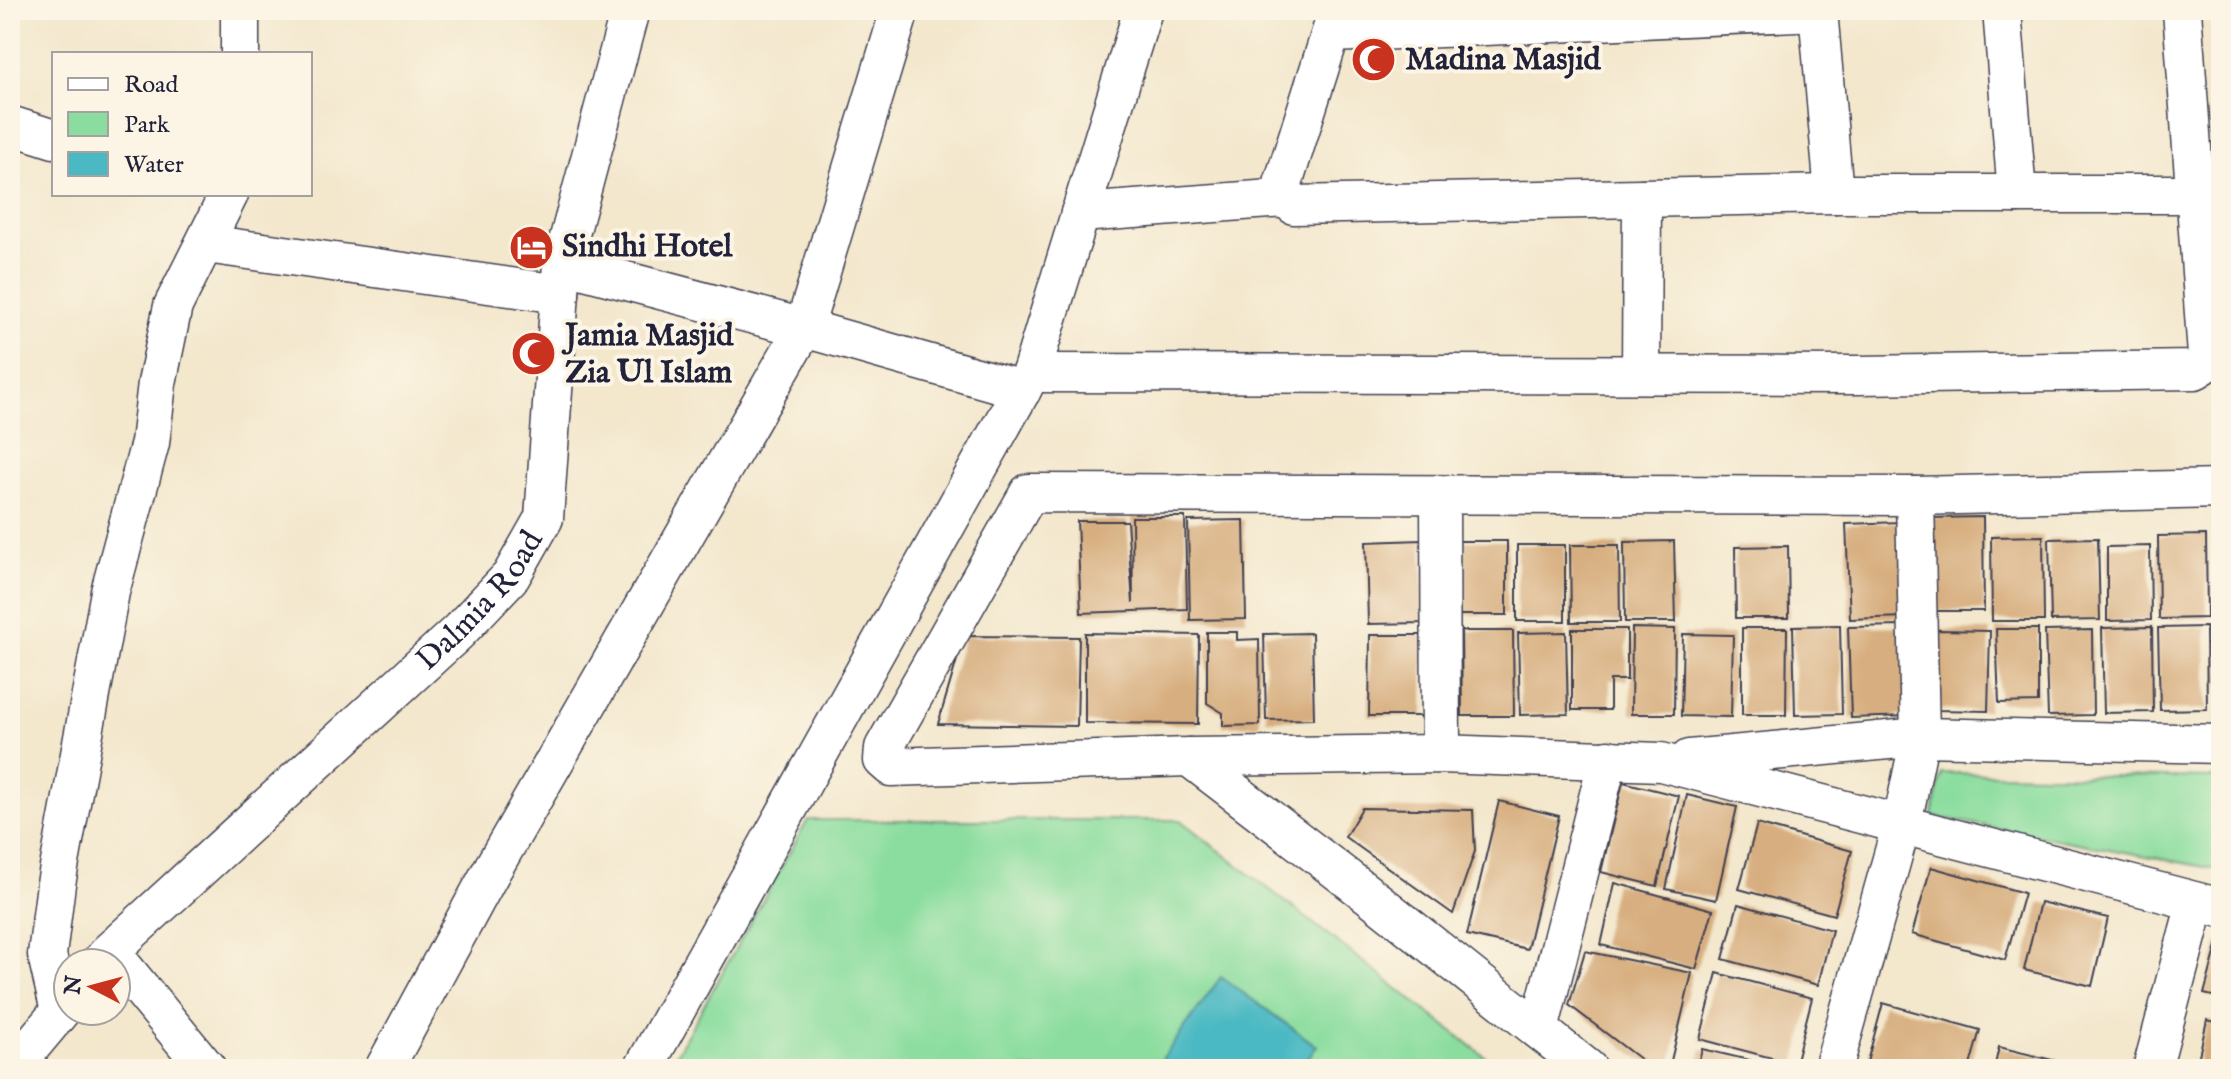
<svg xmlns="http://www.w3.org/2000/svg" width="2231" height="1079" font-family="'IM FELL English',serif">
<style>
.green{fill:#8add9e;stroke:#56806c;stroke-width:2}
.water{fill:#4bb9c3;stroke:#366e7f;stroke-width:2}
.building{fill:#d7ae7f}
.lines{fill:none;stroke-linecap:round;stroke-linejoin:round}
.street-casing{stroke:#414051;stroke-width:41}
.street{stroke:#fff;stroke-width:38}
.labels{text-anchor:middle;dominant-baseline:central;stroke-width:8;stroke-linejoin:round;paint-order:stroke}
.poi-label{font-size:32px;font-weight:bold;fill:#22223b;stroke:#fcf5e5;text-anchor:start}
.street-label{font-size:32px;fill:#22223b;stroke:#fcf5e5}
</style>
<rect width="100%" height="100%" fill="#fcf5e5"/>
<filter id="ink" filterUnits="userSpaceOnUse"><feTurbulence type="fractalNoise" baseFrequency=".0125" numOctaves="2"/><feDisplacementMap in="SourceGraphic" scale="16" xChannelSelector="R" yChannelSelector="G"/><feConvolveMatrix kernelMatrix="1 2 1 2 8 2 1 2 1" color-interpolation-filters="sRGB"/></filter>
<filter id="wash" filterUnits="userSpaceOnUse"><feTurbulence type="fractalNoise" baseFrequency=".006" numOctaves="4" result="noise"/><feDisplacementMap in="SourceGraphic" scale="32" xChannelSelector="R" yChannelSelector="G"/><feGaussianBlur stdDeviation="1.8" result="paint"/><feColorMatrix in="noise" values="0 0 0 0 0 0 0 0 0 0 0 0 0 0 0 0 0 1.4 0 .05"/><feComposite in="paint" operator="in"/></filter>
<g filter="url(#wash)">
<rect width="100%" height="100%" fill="#f3e7cc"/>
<!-- green -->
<g class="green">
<polygon points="1942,773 2221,778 2221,870 1932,816"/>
<polygon points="808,820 1180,820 1501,1069 668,1069"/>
</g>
<!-- water -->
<polygon class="water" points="1221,977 1317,1046 1300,1069 1155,1069"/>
<g id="blocks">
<!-- building -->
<g class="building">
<polygon points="1132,517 1185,517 1187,609 1081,613 1077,521 1127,521 1133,603"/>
<polygon points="1983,517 1984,611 1932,611 1931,518"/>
<polygon points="1244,520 1246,619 1190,620 1188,521"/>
<polygon points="1901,522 1905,617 1850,619 1846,524"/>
<polygon points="2206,535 2207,618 2159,619 2158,536"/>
<polygon points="2043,536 2044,621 1992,621 1991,537"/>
<polygon points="2098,538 2100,620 2051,621 2049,539"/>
<polygon points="1422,540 1424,623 1368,624 1366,542"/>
<polygon points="1456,541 1507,541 1507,615 1457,615"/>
<polygon points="1674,541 1676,622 1625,622 1624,542"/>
<rect x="1517" y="545" width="48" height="76"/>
<polygon points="1570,545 1619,545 1620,622 1571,622"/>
<polygon points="1788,546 1789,618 1736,618 1735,547"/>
<polygon points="2150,546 2151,620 2107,621 2107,547"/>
<polygon points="2221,546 2221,618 2213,618 2213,547"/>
<polygon points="1840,625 1842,714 1795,715 1793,626"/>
<polygon points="1904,626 1907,716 1851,718 1848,627"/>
<polygon points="2152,627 2153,712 2104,713 2102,628"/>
<polygon points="2206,627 2207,709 2160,710 2158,628"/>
<rect x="2218" y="627" width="3" height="58"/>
<polygon points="1632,628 1675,629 1674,714 1631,714"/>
<polygon points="1742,628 1787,628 1786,715 1742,715"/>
<polygon points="1572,629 1627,629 1627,680 1610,680 1610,710 1572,710"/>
<polygon points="1996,629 2038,629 2038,702 1999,703"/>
<polygon points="1937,630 1990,631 1988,711 1936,710"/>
<polygon points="2092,630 2093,715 2048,716 2045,631"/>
<polygon points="1461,631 1513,631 1514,716 1462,716"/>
<polygon points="1207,632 1237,632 1237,640 1259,639 1260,725 1223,726 1223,713 1207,703"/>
<polygon points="1566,632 1568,714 1520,715 1518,633"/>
<polygon points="1085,633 1199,635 1198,724 1085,723"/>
<polygon points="1312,633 1314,719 1266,720 1264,634"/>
<polygon points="1683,634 1733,635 1731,717 1681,716"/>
<polygon points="1370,635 1424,635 1423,716 1369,716"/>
<polygon points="964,636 1079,637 1077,726 938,724"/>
<polygon points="1623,782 1679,796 1657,886 1601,872"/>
<polygon points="1687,795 1737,807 1716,900 1666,889"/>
<polygon points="1499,801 1559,816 1527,949 1467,935"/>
<polygon points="1362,808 1473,810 1475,851 1453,914 1345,837"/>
<polygon points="1757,824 1852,851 1834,915 1739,889"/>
<polygon points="1931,867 2024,893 2005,960 1912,934"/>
<polygon points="1615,883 1713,910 1696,969 1601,945"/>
<polygon points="2040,902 2108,918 2092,986 2024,970"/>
<polygon points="1738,904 1832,930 1818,985 1723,959"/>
<polygon points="2218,942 2221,943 2221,998 2204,994"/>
<polygon points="1585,951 1692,973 1669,1069 1653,1069 1569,1005"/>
<polygon points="1717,973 1812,998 1795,1064 1700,1039"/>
<polygon points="1883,1003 1980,1030 1969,1069 1892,1069 1867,1062"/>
<polygon points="2207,1020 2221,1023 2221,1069 2196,1069"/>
<polygon points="1999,1047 2085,1068 2085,1069 1994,1069"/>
<polygon points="1702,1049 1783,1068 1783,1069 1697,1069"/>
</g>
</g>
</g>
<g filter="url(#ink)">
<use href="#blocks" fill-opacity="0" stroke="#414051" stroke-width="2"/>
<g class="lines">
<defs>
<g id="street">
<polyline points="1818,10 1834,194"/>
<polyline points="2002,10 2017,194"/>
<polyline points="1332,33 1819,11"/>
<polyline points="240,54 240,10"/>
<polyline points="10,125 54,139"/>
<polyline points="1285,198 1283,184 1338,10"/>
<polyline points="1080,213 1285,198 1294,205 1834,194 2197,194"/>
<polyline points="206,244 560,294"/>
<polyline points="562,264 804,328 1022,390"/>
<polyline points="1031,373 1858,375 2195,370 2203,365 2207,355 2182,10"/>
<polyline points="1641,374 1642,198"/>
<polyline points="2221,489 1915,496 1029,493 884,748 883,760 891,767 1189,757 1441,754 1661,762 2221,908"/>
<polyline points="1440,495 1441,754"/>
<polyline points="1189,757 1378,902 1588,1069"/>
<polyline points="1689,759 1920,737 2221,744"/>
<polyline points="110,951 207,1069"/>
<path id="s1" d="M100,963L110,951L458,632L511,576L544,518L562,264L630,10"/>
<polyline points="60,1011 47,955 56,884 110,592 150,443 157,383 173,306 229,194"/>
<polyline points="1539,1030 1608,759"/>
<polyline points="12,1069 68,1002"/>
<polyline points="384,1069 493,868 804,328 900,10"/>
<polyline points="643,1069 1031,373 1143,10"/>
<polyline points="1833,1069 1902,823 1920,737 1915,496"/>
<polyline points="2152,1069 2196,903"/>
</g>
</defs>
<!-- street casing -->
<use href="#street" class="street-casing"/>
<!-- street -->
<use href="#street" class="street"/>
</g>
</g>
<!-- icons -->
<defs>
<symbol id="mosque-disc" viewBox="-11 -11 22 22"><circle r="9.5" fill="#c8321e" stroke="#fcf5e5"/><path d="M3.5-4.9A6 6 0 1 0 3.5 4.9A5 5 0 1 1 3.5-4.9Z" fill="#fff"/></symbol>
<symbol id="hotel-disc" viewBox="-11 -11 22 22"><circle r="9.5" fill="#c8321e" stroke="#fcf5e5"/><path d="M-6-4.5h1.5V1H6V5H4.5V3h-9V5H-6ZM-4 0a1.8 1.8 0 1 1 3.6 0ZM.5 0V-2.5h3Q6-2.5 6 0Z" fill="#fff"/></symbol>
</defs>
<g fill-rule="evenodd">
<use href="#mosque-disc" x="1348" y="34" width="51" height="51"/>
<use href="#hotel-disc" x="506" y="222" width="51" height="51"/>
<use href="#mosque-disc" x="508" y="328" width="51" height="51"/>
</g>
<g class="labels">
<!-- poi labels -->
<g class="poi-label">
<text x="1405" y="60">Madina Masjid</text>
<text x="562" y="247">Sindhi Hotel</text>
<text x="565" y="336">Jamia Masjid<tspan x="565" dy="37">Zia Ul Islam</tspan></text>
</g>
<!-- street labels -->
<g class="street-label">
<text stroke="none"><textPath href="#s1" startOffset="526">Dalmia Road</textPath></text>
</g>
</g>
<!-- margin -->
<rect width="2231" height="1079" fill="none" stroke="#fcf5e5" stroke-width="40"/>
<!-- legend -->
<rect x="52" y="52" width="260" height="144" fill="#fcf5e5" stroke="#a5a1a1" stroke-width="2"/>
<rect x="68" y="78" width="40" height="12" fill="#ffffff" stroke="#a5a1a1" stroke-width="2"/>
<text x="124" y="92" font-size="24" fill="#22223b">Road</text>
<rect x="68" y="112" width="40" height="24" fill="#8add9e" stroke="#a5a1a1" stroke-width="2"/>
<text x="124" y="132" font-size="24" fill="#22223b">Park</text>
<rect x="68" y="152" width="40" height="24" fill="#4bb9c3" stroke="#a5a1a1" stroke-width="2"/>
<text x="124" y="172" font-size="24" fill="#22223b">Water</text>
<!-- north arrow -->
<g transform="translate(92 987) rotate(276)"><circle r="38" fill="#fcf5e5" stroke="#a5a1a1" stroke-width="2"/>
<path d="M0-6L14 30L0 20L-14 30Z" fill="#c8321e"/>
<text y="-12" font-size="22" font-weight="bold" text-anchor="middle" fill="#22223b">N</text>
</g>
</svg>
